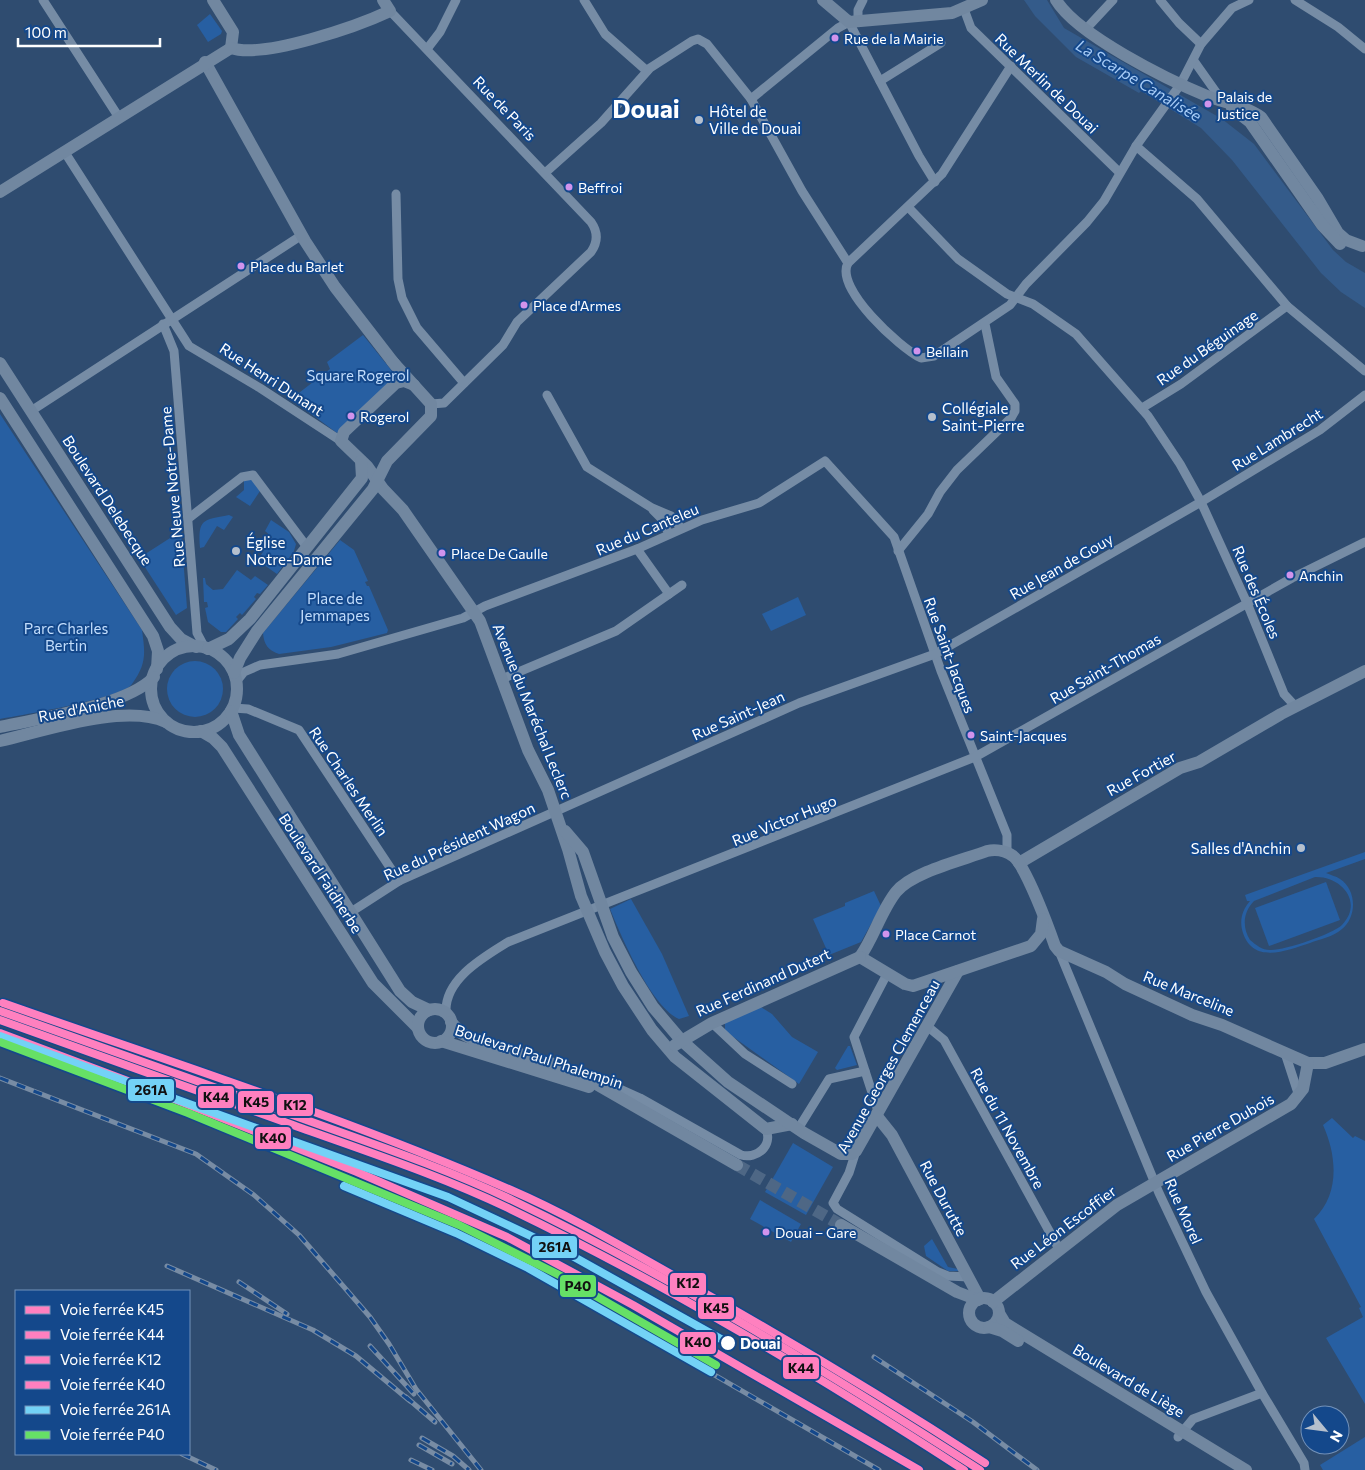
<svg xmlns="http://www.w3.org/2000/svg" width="1365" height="1470" font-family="Commissioner,sans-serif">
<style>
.green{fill:#275fa2;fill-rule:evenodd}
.water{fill:#345b8a}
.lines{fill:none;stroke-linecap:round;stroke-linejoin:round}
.secondary-tunnel{stroke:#4e6785;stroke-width:12;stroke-dasharray:12 6;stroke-linecap:butt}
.street{stroke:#768ca5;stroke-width:9}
.secondary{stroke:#7187a0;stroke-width:12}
.rail-casing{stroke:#788ca4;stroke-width:5}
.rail{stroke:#14488b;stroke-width:3;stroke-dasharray:9;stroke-linecap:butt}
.rail-1-casing{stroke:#14488b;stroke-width:11}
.rail-2-casing{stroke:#14488b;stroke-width:11}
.rail-3-casing{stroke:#14488b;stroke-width:11}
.rail-4-casing{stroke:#14488b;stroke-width:11}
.rail-5-casing{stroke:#14488b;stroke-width:11}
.rail-6-casing{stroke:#14488b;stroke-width:11}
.rail-1{stroke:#ff80bf;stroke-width:8}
.rail-2{stroke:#ff80bf;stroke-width:8}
.rail-3{stroke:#ff80bf;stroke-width:8}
.rail-4{stroke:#ff80bf;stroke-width:8}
.rail-5{stroke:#73d2f6;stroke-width:8}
.rail-6{stroke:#66e066;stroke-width:8}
.bus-dot{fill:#d193ec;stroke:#14488b;stroke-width:2}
.poi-dot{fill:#b6c0cd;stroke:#14488b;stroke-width:2}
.stop-dot{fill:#fff;stroke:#14488b;stroke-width:2}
.labels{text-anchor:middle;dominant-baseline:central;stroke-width:4;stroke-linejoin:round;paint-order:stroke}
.bus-label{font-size:14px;fill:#fff;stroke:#14488b;text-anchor:start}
.street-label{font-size:15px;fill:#fff;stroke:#14488b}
.poi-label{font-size:15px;fill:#fff;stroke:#14488b;text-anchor:start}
.park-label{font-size:15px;fill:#c2ddfc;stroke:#14488b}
.stop-label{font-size:15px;font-weight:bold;fill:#fff;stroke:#14488b;text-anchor:start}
.water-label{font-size:16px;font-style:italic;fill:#a7ccf7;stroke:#14488b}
.town-label{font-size:25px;font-weight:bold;fill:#fff;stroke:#14488b}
.line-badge{stroke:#14488b;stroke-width:2}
.pale-badge-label{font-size:14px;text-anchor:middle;font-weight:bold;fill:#111}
</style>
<rect width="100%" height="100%" fill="#2f4c70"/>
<!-- green -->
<g class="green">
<polygon points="210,14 222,31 221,34 208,42 197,25"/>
<polygon points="363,335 396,376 337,433 291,399 330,369 327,362"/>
<path d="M0,414L142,630C145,653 147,663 132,684C123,698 22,715 0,719Z"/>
<polygon points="249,478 262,488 250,506 236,497 244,490 244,481"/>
<path d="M229,515L233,517L224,530L217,526L204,547L200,548C198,519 202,520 229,515Z"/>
<polygon points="271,520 289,532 296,544 294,551 277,574 264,565 267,561 261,555 272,537 265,531"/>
<polygon points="181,531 187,608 176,615 139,558"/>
<path d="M340,540L354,550L368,581L365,582L367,586H369L388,630L387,633L331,647L279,654C268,650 264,645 263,633Z"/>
<polygon points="237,570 251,580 255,576 268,585 260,594 257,593 254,597 256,599 242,615 240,613 236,617 238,619 226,632 221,632 208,622 205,608 208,607 207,602 204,602 203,578 205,578 206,584 213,590 223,589"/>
<polygon points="798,597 806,615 771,631 762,614"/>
<circle cx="195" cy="689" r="28"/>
<path d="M1365,852V859L1326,873C1330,875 1336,876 1340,879C1357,890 1357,917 1342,929C1333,937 1320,939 1310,943C1288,950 1254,965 1243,933C1239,921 1242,910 1250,901H1247L1245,895ZM1315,877C1341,876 1364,902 1342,925C1333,934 1283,951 1270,950C1262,950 1256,945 1250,940C1242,927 1243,912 1254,901Z"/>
<polygon points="1326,882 1340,920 1269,946 1255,908"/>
<polygon points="874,891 881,906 861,942 829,955 813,919 845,906 845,903"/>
<path d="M631,899L662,954L689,1016L679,1019C651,1007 622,938 610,909Z"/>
<polygon points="759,1006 772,1014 792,1037 818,1052 799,1084 725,1031 725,1022"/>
<polygon points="848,1046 850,1046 857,1065 837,1070 835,1068"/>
<path d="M1332,1118L1353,1138L1355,1136L1365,1141V1404L1326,1338L1363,1317L1359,1308L1361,1307L1314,1219C1340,1194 1337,1156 1323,1125Z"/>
<polygon points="793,1143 833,1167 806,1215 765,1192"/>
<polygon points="760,1200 801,1224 791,1242 750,1219"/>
<polygon points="932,1239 948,1267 958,1269 958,1271 948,1271 926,1256 924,1246"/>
<polygon points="1365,1437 1365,1470 1323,1470 1320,1465"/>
</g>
<!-- water -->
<polygon class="water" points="1024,0 1047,0 1064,28 1222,119 1254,144 1333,250 1346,262 1365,273 1365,308 1341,292 1321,273 1232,160 1201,128 1141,91 1139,93 1076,57 1035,16"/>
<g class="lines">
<!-- secondary-tunnel -->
<polyline class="secondary-tunnel" points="737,1165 841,1225"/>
<!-- street -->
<g class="street">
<polyline points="43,0 118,116"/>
<polyline points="584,0 605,34 647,71"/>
<polyline points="1160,0 1179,23 1201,44"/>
<polyline points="1295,0 1338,27 1365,49"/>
<polyline points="964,9 971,28 1119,172"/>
<path d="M390,11L591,222C598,232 598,242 591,252L517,322L503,345L444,403L431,404"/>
<polyline points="858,21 858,10 863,0"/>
<polyline points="1085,30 1113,0"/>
<polyline points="427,49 440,32 456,0"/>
<polyline points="1194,61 1223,102"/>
<path d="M1011,66L942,174L848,263C834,288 900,348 921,358L934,356L1010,305L1026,284L1087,222L1104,201L1136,146L1180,85L1201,44L1232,8L1249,0"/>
<polyline points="880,81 941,43"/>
<polyline points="751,99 838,28 849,22 919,156 935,182"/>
<polyline points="1136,146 1197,199 1287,306 1365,371"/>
<polyline points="64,151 189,346 260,388 341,441"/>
<polyline points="545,173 601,123 650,68 692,41 698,39 707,44 751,99 802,191 848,263"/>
<polyline points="396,194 398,279 402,298 417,328 464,383"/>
<polyline points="909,208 958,259 1007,294 1033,304 1076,334 1148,416 1180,464 1201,502 1247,603 1284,694 1296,707"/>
<polyline points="163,324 174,351 197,633 205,648"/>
<polyline points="547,395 587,467 652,508 671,516 681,528"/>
<polyline points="1142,408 1181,384 1287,306"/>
<polyline points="31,411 302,235"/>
<polyline points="653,510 662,519 669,534"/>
<polyline points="189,518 242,477 253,475 307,547"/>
<polyline points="637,549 669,594"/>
<polyline points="898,551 928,514 940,492 957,470 1011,418 1015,411 1015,404 996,377 985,324"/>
<polyline points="502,679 616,631 682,585"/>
<polyline points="236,682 244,672 260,665 338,654 463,618 485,606 637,549 702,520 759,503 825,461 894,537 941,671 1007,835 1007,853"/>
<polyline points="233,708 248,709 299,730 399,881"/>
<polyline points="351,912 399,881 799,703 935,654 1201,502 1320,430 1365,395"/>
<polyline points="1059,951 1159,1193 1206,1292 1262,1393 1304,1463 1305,1470"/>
<path d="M446,1013C444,979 484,957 508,942L975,757L1292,578L1365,542"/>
<polyline points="712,1023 745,1054 792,1084"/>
<polyline points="927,1026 944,1040 1059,1249"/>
<polyline points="1285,1053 1299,1096"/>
<path d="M589,1075L640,1098L741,1155C757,1159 773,1146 766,1129"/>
<polyline points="878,1111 854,1037 887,974"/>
<polyline points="798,1129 829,1079 865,1071"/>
<polyline points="856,1151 849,1173 833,1203 837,1209 938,1272 948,1276 969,1277"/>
<polyline points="1178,1437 1193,1419 1262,1393"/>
</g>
<!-- secondary -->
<g class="secondary">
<polyline points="213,0 233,32 231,48"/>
<polyline points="823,0 849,22 952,13 982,0"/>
<path d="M1056,0C1077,35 1168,80 1207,96C1225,103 1246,106 1261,117L1318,199L1338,233L1346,240L1362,246"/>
<path d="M231,48C264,59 358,26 390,11L383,0"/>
<polyline points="205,62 305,241 335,287 396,366"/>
<polyline points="1232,108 1250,122 1322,225 1340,244"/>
<polyline points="0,192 231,48"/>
<polyline points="0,363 170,627 181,639 196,647"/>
<polyline points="414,385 404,381 396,383 344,432 341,441 367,466 383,489 403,510 480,621 528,750 548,790 568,849 581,896 605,952 623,986 652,1030 675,1057 766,1129 792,1124"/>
<polyline points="0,398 153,636 158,651 157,669"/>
<circle cx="194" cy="689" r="43"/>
<polyline points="208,649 229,639 250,619 362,478 361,461"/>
<polyline points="234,673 240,658 257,631 373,489 387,461 431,416 431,404 392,361"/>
<polyline points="231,711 239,735 400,991 412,1002 429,1010"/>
<path d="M0,727C40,718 127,706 154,677"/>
<polyline points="201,731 213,738 222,747 373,983 418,1028"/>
<path d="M0,741C44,731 124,703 166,722"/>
<polyline points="565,831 583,852 613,937 631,972 653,1007 681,1040 728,1082 804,1133 841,1154 852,1154 856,1151 958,971"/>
<polyline points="1019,863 1180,768 1199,762 1281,714 1365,671"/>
<path d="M860,957C874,937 881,911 896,892C912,872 963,860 987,851C996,849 1006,851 1013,856C1026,866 1049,929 1055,946L1059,951L1106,972L1125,984L1192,1015L1222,1025L1308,1063H1325L1365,1049"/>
<polyline points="860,957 905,984 913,986 1031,946 1041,934 1043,919"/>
<circle cx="435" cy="1026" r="17"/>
<polyline points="451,1022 461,1033 476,1041 557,1065 584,1077 737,1165"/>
<polyline points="441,1041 589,1087"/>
<polyline points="675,1045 712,1023 860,957"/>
<polyline points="876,1115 892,1135 980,1299"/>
<polyline points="841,1225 957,1292 978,1300"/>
<circle cx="984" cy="1313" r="15"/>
<polyline points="993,1302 1117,1205 1291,1104 1303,1089 1308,1063"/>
<polyline points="999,1313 1005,1323 1013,1328 1246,1470"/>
<polyline points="989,1327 1002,1331 1018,1341"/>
</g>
<defs>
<g id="rail">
<polyline points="0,1078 196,1154 254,1195 299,1235 370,1317 389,1344 416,1389 481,1470"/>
<polyline points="323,1159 533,1270 879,1470"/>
<polyline points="167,1266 313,1330 356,1356 410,1401"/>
<polyline points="239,1282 287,1314"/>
<polyline points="370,1346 414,1394"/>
<polyline points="874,1357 973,1422 1037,1470"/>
<polyline points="406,1397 435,1422"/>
<polyline points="422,1438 453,1456 469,1470"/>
<polyline points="419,1445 452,1464"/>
<polyline points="182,1454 216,1470"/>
<polyline points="411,1460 432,1470"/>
</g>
</defs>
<!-- rail casing -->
<use href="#rail" class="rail-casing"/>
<!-- rail -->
<use href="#rail" class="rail"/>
<defs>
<path id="rail-1" d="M0,1011C99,1046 199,1082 298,1117C370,1143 443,1167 512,1200C674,1278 829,1373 980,1470"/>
<path id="rail-2" d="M0,1020C98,1055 195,1090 293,1125C365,1151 439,1175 508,1208C666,1284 817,1375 964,1470"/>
<path id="rail-3" d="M3,1003C173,1063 346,1118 511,1190C571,1216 628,1250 685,1282C787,1339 887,1399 985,1463"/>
<polyline id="rail-4" points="0,1033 149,1089 357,1172 507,1237 633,1305 919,1470"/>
<g id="rail-5">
<polyline points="0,1036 448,1197 567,1253 728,1343"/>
<polyline points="344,1186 456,1233 528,1268 711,1372"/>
</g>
<polyline id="rail-6" points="0,1042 188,1113 459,1225 561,1276 716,1365"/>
</defs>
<!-- rail-1 casing -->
<use href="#rail-1" class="rail-1-casing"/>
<!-- rail-2 casing -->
<use href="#rail-2" class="rail-2-casing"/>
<!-- rail-3 casing -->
<use href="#rail-3" class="rail-3-casing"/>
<!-- rail-4 casing -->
<use href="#rail-4" class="rail-4-casing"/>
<!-- rail-5 casing -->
<use href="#rail-5" class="rail-5-casing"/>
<!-- rail-6 casing -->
<use href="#rail-6" class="rail-6-casing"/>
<!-- rail-1 -->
<use href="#rail-1" class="rail-1"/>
<!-- rail-2 -->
<use href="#rail-2" class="rail-2"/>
<!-- rail-3 -->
<use href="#rail-3" class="rail-3"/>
<!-- rail-4 -->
<use href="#rail-4" class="rail-4"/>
<!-- rail-5 -->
<use href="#rail-5" class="rail-5"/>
<!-- rail-6 -->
<use href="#rail-6" class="rail-6"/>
</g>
<!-- markers -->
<g class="bus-dot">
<circle cx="835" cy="38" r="4.5"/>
<circle cx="1208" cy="104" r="4.5"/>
<circle cx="569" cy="187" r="4.5"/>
<circle cx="241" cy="266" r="4.5"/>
<circle cx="524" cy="305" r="4.5"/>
<circle cx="917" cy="351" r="4.5"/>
<circle cx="351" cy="416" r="4.5"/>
<circle cx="442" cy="553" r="4.5"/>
<circle cx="1290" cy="575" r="4.5"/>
<circle cx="971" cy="735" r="4.5"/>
<circle cx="886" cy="934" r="4.5"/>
<circle cx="766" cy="1232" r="4.5"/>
</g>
<g class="poi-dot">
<circle cx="699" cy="120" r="5"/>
<circle cx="932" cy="417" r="5"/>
<circle cx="236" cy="551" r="5"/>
<circle cx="1301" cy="848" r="5"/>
</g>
<circle class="stop-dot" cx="728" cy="1343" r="8"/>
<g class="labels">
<!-- bus labels -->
<g class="bus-label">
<text x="844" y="38">Rue de la Mairie</text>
<text x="1217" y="96">Palais de<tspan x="1217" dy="17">Justice</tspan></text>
<text x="578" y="187">Beffroi</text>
<text x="250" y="266">Place du Barlet</text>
<text x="533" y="305">Place d'Armes</text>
<text x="926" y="351">Bellain</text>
<text x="360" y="416">Rogerol</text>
<text x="451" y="553">Place De Gaulle</text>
<text x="1299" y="575">Anchin</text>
<text x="980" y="735">Saint-Jacques</text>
<text x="895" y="934">Place Carnot</text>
<text x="775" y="1232">Douai – Gare</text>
</g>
<!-- street labels -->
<g class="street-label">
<text transform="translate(1047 83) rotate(44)">Rue Merlin de Douai</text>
<text transform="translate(505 108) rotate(46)">Rue de Paris</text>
<text transform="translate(1207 347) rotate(-35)">Rue du Béguinage</text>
<text transform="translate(272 379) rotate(33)">Rue Henri Dunant</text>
<text transform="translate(1277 439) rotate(-32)">Rue Lambrecht</text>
<text transform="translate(172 487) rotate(-95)">Rue Neuve Notre-Dame</text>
<text transform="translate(108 500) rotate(57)">Boulevard Delebecque</text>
<text transform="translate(647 529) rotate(-23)">Rue du Canteleu</text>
<text transform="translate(1061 566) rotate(-30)">Rue Jean de Gouy</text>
<text transform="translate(1257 592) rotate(67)">Rue des Écoles</text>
<text transform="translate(950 655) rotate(70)">Rue Saint-Jacques</text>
<text transform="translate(1105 668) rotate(-30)">Rue Saint-Thomas</text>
<text transform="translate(81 708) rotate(-11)">Rue d'Aniche</text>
<text transform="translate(533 711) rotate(68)">Avenue du Maréchal Leclerc</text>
<text transform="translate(738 715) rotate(-24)">Rue Saint-Jean</text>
<text transform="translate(1141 773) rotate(-29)">Rue Fortier</text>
<text transform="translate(349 781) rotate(56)">Rue Charles Merlin</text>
<text transform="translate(784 820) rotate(-22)">Rue Victor Hugo</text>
<text transform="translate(459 841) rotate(-25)">Rue du Président Wagon</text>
<text transform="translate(321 873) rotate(57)">Boulevard Faidherbe</text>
<text transform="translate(763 982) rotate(-24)">Rue Ferdinand Dutert</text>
<text transform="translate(1189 993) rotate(22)">Rue Marceline</text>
<text transform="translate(539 1056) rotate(18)">Boulevard Paul Phalempin</text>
<text transform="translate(888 1066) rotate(-61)">Avenue Georges Clemenceau</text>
<text transform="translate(1220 1127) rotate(-30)">Rue Pierre Dubois</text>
<text transform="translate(1008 1128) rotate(61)">Rue du 11 Novembre</text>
<text transform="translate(944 1198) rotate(62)">Rue Durutte</text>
<text transform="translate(1184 1211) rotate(66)">Rue Morel</text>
<text transform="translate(1063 1227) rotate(-37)">Rue Léon Escoffier</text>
<text transform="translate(1129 1380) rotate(31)">Boulevard de Liège</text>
</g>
<!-- poi labels -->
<g class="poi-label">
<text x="709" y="111">Hôtel de<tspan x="709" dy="17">Ville de Douai</tspan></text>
<text x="942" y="408">Collégiale<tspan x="942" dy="17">Saint-Pierre</tspan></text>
<text x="246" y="542">Église<tspan x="246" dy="17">Notre-Dame</tspan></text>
<text x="1291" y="848" text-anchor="end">Salles d'Anchin</text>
</g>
<!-- park labels -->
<g class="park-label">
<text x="358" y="375">Square Rogerol</text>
<text x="335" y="598">Place de<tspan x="335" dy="17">Jemmapes</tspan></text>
<text x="66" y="628">Parc Charles<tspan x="66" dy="17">Bertin</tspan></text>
</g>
<!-- stop labels -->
<g class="stop-label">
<text x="740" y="1343">Douai</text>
</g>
<!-- water labels -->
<g class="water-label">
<text transform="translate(1139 80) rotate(31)">La Scarpe Canalisée</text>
</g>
<!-- town labels -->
<g class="town-label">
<text x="646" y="108">Douai</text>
</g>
</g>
<g class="line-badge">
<rect x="127" y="1078" width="48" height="24" rx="5" fill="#73d2f6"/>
<rect x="197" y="1085" width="38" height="24" rx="5" fill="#ff80bf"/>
<rect x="237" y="1090" width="38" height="24" rx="5" fill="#ff80bf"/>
<rect x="276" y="1093" width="38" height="24" rx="5" fill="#ff80bf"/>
<rect x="254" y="1126" width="38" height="24" rx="5" fill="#ff80bf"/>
<rect x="531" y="1235" width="47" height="24" rx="5" fill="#73d2f6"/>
<rect x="669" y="1272" width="38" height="24" rx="5" fill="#ff80bf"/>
<rect x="559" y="1274" width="38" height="24" rx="5" fill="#66e066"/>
<rect x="697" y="1296" width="38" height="24" rx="5" fill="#ff80bf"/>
<rect x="679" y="1331" width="38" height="24" rx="5" fill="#ff80bf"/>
<rect x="782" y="1356" width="38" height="24" rx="5" fill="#ff80bf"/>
</g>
<g class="pale-badge-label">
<text x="151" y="1095">261A</text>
<text x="216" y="1102">K44</text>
<text x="256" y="1107">K45</text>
<text x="295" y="1110">K12</text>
<text x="273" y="1143">K40</text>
<text x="555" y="1252">261A</text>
<text x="688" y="1288">K12</text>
<text x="578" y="1291">P40</text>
<text x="716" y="1313">K45</text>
<text x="698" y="1347">K40</text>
<text x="801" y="1373">K44</text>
</g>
<!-- legend -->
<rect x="15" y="1290" width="175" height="165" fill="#14488b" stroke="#7291b9"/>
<rect x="25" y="1306" width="25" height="8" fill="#ff80bf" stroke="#7291b9"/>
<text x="60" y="1315" font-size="15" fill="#ffffff">Voie ferrée K45</text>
<rect x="25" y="1331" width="25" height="8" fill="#ff80bf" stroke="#7291b9"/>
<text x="60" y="1340" font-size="15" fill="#ffffff">Voie ferrée K44</text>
<rect x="25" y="1356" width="25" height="8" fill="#ff80bf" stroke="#7291b9"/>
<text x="60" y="1365" font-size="15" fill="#ffffff">Voie ferrée K12</text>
<rect x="25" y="1381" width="25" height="8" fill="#ff80bf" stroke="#7291b9"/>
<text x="60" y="1390" font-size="15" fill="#ffffff">Voie ferrée K40</text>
<rect x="25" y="1406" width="25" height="8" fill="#73d2f6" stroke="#7291b9"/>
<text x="60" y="1415" font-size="15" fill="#ffffff">Voie ferrée 261A</text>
<rect x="25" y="1431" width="25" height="8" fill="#66e066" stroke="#7291b9"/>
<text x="60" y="1440" font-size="15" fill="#ffffff">Voie ferrée P40</text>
<!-- north arrow -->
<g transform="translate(1325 1430) rotate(119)"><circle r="24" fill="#14488b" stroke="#7291b9"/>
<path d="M0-4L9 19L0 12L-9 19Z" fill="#b6c0cd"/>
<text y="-8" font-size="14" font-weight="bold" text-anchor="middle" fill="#ffffff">N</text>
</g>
<!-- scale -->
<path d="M18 38v8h142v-8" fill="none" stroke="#ffffff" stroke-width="2.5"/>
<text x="25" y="38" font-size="15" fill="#ffffff" stroke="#14488b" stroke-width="4" paint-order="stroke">100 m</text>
</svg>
